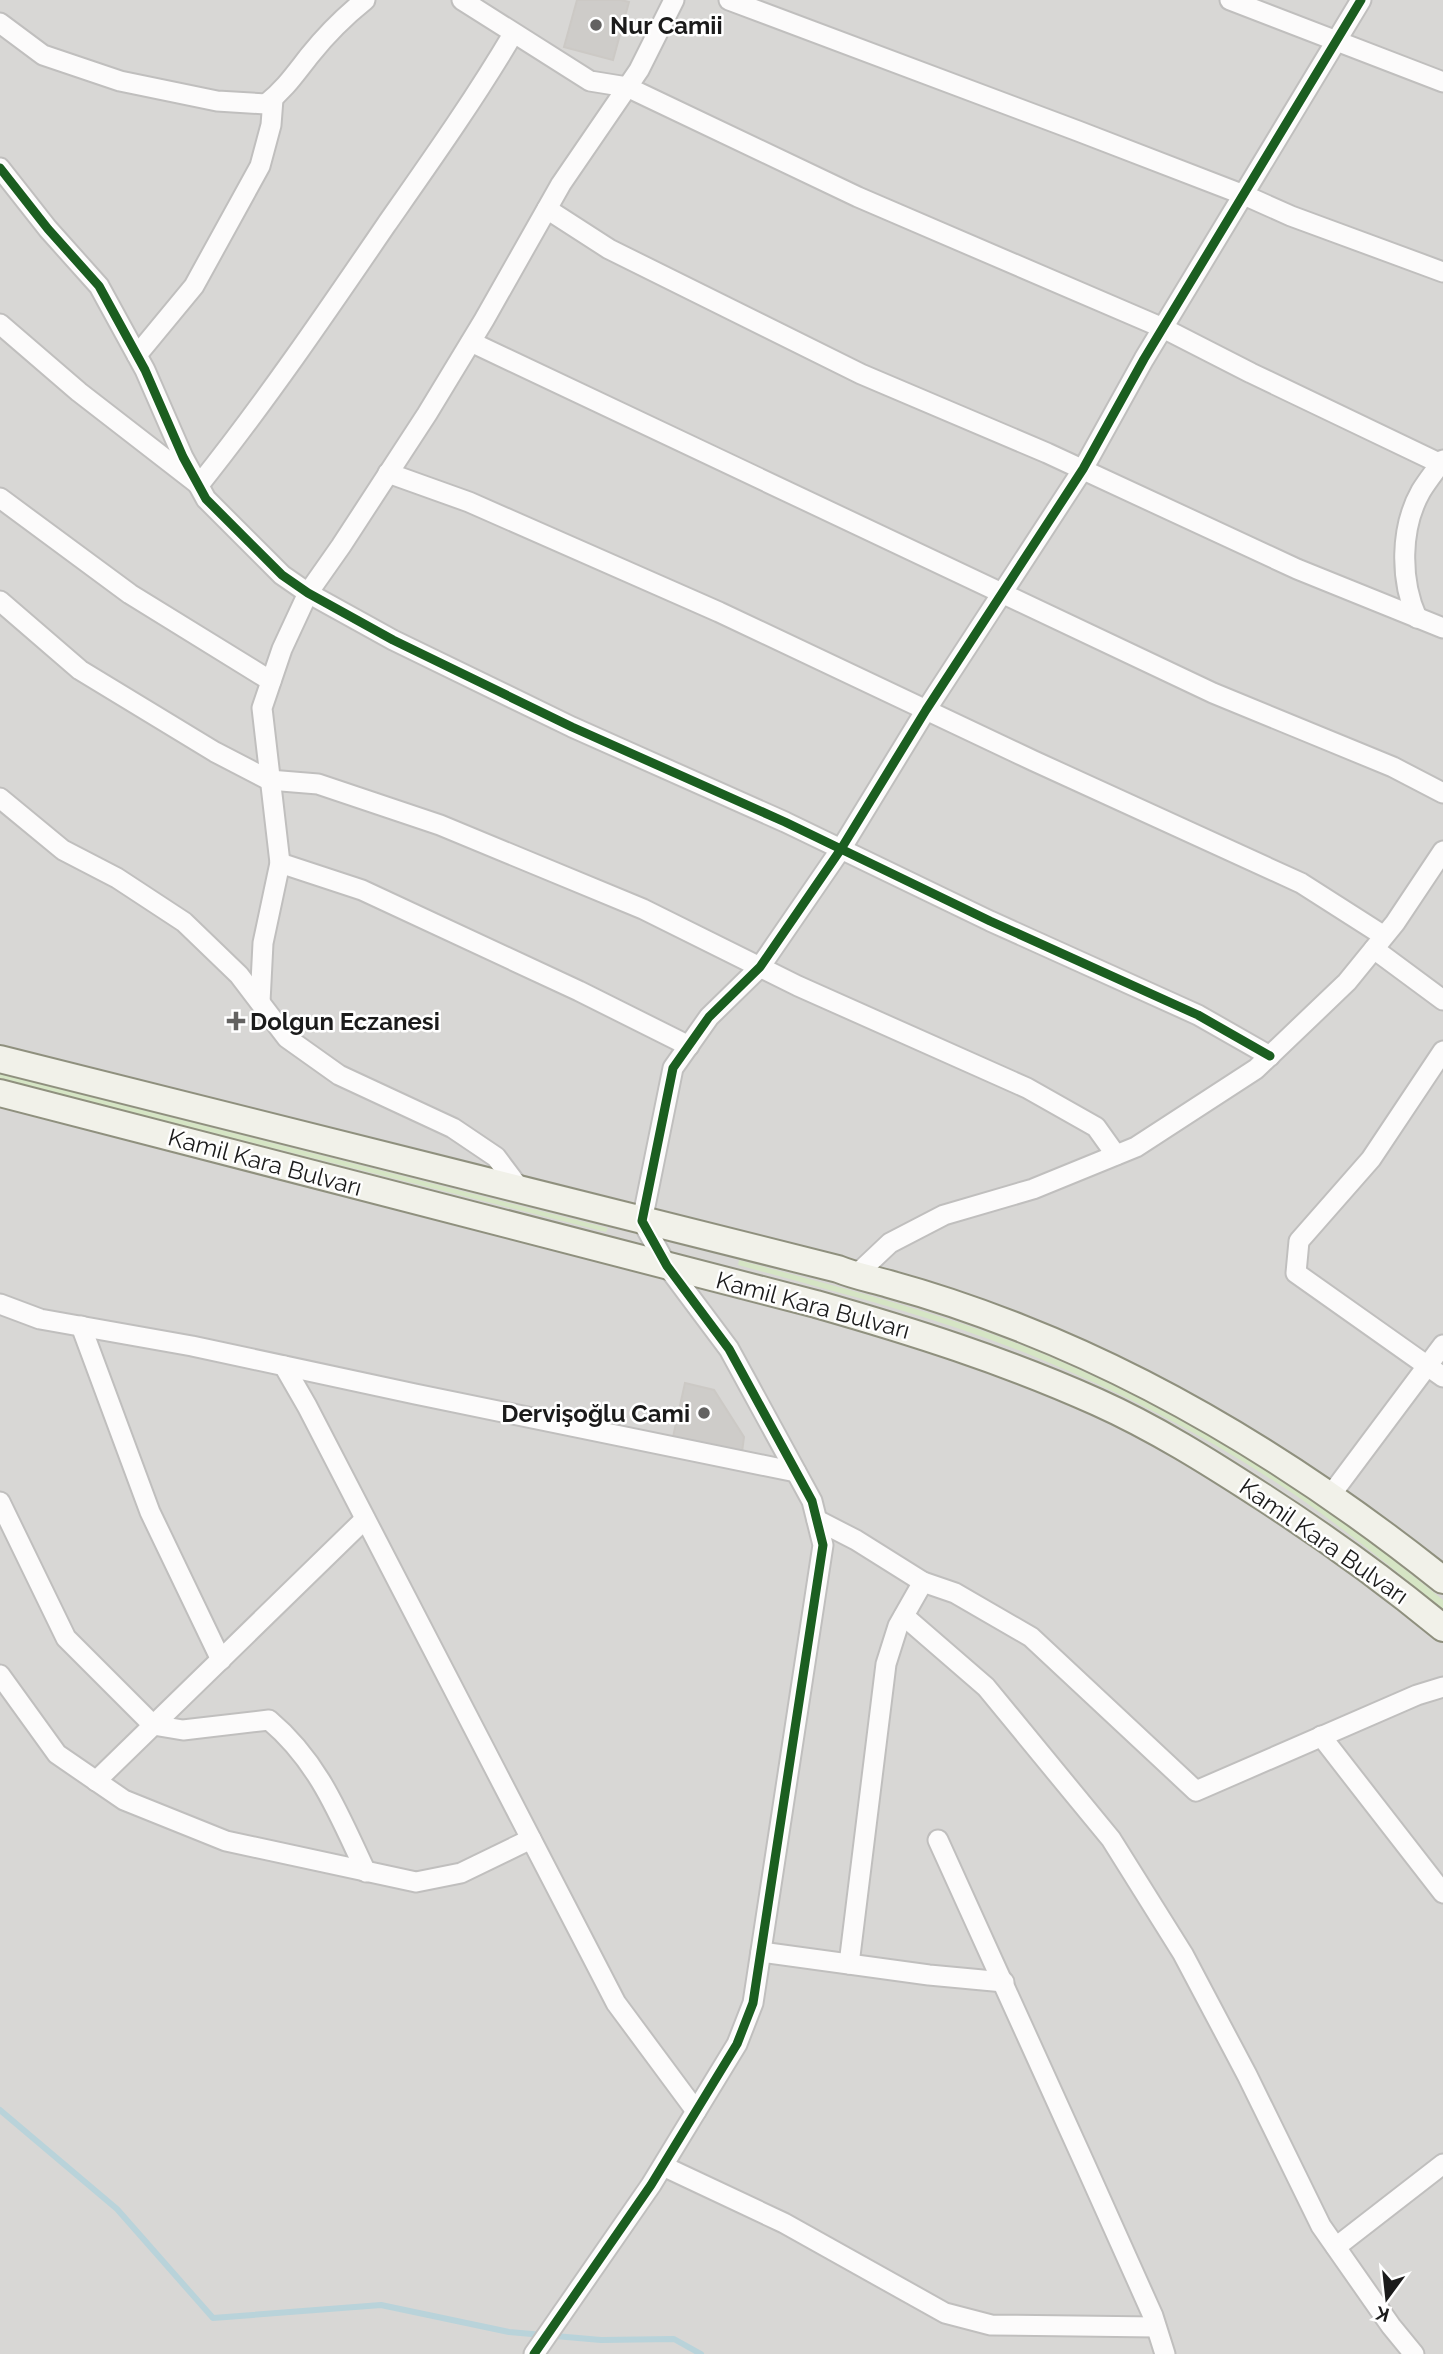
<svg xmlns="http://www.w3.org/2000/svg" width="1443" height="2354" font-family="Raleway,sans-serif">
<style>
.residential{fill:#d8d7d5}
.grass{fill:#d5e5c4}
.lines{fill:none;stroke-linecap:round;stroke-linejoin:round}
.stream{stroke:#b9d3da;stroke-width:6}
.building{fill:#ceccc9;stroke:#ccc9c5;stroke-width:2}
.minor-casing{stroke:#c0bfbe;stroke-width:23}
.secondary-casing{stroke:#8f907e;stroke-width:30}
.minor{stroke:#fcfbfb;stroke-width:19}
.secondary{stroke:#f1f1e9;stroke-width:26}
.cycleway-casing{stroke:#fff;stroke-width:13}
.cycleway{stroke:#1b5e20;stroke-width:9}
.poi-dot{fill:#636261;stroke:#fff;stroke-width:2.5}
.labels{text-anchor:middle;dominant-baseline:central;stroke-width:5;stroke-linejoin:round;paint-order:stroke}
.poi-label{font-size:24px;font-weight:bold;fill:#1b1b1b;stroke:#fff;text-anchor:start}
.street-label{font-size:24px;fill:#1b1b1b;stroke:#fff}
</style>
<rect width="100%" height="100%" fill="#e9e7e4"/>
<!-- residential -->
<rect class="residential" x="0" y="0" width="1443" height="2354"/>
<!-- grass -->
<g class="grass">
<polygon points="0,1074 608,1228 606,1232 0,1079"/>
<path d="M739,1260C845,1289 952,1315 1053,1358C1157,1402 1261,1460 1352,1528C1383,1551 1413,1576 1443,1600V1609C1404,1578 1366,1546 1326,1517C1238,1453 1138,1399 1038,1358C941,1318 839,1293 738,1265Z"/>
</g>
<g class="lines">
<!-- stream -->
<polyline class="stream" points="0,2110 117,2209 213,2318 381,2305 509,2332 601,2340 674,2339 701,2354"/>
</g>
<!-- building -->
<g class="building">
<polygon points="577,0 621,0 629,2 613,60 564,47"/>
<polygon points="685,1383 714,1390 744,1437 742,1452 673,1437"/>
</g>
<g class="lines">
<defs>
<g id="minor">
<polyline points="462,0 590,81 627,87 858,197 1163,328 1251,373 1441,464"/>
<polyline points="729,0 1078,131 1244,195 1291,216 1443,272"/>
<polyline points="1230,0 1443,82"/>
<path d="M0,23L43,55L120,81L217,101L266,104C285,89 295,74 310,55C326,35 345,16 365,0"/>
<polyline points="0,168 48,229 99,286 145,370 183,457 206,499 282,575 308,593 393,640 572,727 785,822 990,921 1198,1015 1270,1056"/>
<polyline points="547,209 609,249 861,374 1047,453 1297,569 1443,628"/>
<path d="M0,324L79,392L199,485C266,401 326,313 386,225C430,162 474,100 513,34"/>
<polyline points="471,342 1213,693 1393,767 1443,793"/>
<polyline points="137,355 194,286 260,166 271,125 273,99"/>
<polyline points="388,473 469,502 719,612 1034,761 1301,883 1384,936"/>
<polyline points="0,498 130,594 271,681"/>
<polyline points="0,601 80,670 215,752 269,780 318,784 440,825 643,909 798,986 1027,1088 1096,1127 1116,1155"/>
<path d="M1417,618C1400,580 1400,528 1421,491C1427,481 1436,470 1443,460"/>
<polyline points="0,798 63,850 117,878 184,922 239,975 287,1038 339,1075 453,1128 496,1157 520,1189"/>
<polyline points="280,863 362,890 579,991 689,1046"/>
<polyline points="1374,949 1443,1000"/>
<polyline points="260,1002 263,943 280,863 262,708 282,649 308,593 341,546 427,414 484,320 561,184 639,70 674,0"/>
<polyline points="1443,1051 1371,1159 1299,1241 1296,1273 1443,1377"/>
<polyline points="855,1276 890,1243 944,1215 1033,1189 1136,1147 1256,1069 1347,982 1395,923 1443,851"/>
<polyline points="0,1304 40,1319 192,1346 415,1394 796,1472"/>
<polyline points="81,1326 150,1512 221,1660"/>
<polyline points="284,1366 307,1406 616,2003 696,2111"/>
<polyline points="1330,1496 1443,1345"/>
<path d="M0,1502L66,1638L153,1725L183,1730L269,1720C319,1762 339,1815 366,1872"/>
<polyline points="817,1520 856,1540 923,1582 955,1593 1031,1637 1196,1791 1417,1695 1443,1687"/>
<polyline points="904,1616 986,1687 1111,1839 1183,1954 1247,2075 1321,2226 1391,2326 1414,2354"/>
<polyline points="0,1675 57,1754 124,1800 226,1841 416,1882 461,1873 531,1839"/>
<polyline points="1321,1736 1443,1893"/>
<polyline points="96,1781 365,1519"/>
<polyline points="938,1840 1084,2162 1153,2316 1165,2354"/>
<polyline points="761,1952 929,1975 1004,1982"/>
<polyline points="849,1964 886,1664 898,1626 923,1582"/>
<polyline points="663,2166 784,2223 945,2313 991,2325 1156,2327"/>
<polyline points="1336,2247 1443,2164"/>
<polyline points="534,2354 651,2185 737,2044 753,2003 823,1545 812,1501 729,1349 667,1266 642,1221 673,1068 709,1017 760,967 841,849 926,710 1083,469 1144,359 1361,0"/>
</g>
<g id="secondary">
<path d="M0,1059L838,1269C855,1276 872,1279 889,1284C933,1296 977,1311 1020,1328C1173,1388 1315,1478 1443,1580"/>
<path d="M0,1093L816,1304C911,1331 1006,1361 1097,1402C1155,1428 1209,1462 1263,1497C1325,1537 1386,1581 1443,1628"/>
</g>
</defs>
<!-- minor casing -->
<use href="#minor" class="minor-casing"/>
<!-- secondary casing -->
<use href="#secondary" class="secondary-casing"/>
<!-- minor -->
<use href="#minor" class="minor"/>
<!-- secondary -->
<use href="#secondary" class="secondary"/>
<defs>
<g id="cycleway">
<polyline points="0,168 48,229 99,286 145,370 183,457 206,499 282,575 308,593 393,640 572,727 785,822 990,921 1198,1015 1270,1056"/>
<polyline points="534,2354 651,2185 737,2044 753,2003 823,1545 812,1501 729,1349 667,1266 642,1221 673,1068 709,1017 760,967 841,849 926,710 1083,469 1144,359 1361,0"/>
</g>
</defs>
<!-- cycleway casing -->
<use href="#cycleway" class="cycleway-casing"/>
<!-- cycleway -->
<use href="#cycleway" class="cycleway"/>
</g>
<!-- markers -->
<g class="poi-dot">
<circle cx="596" cy="25" r="7"/>
<path d="M232.5 1010.5h7v7h7v7h-7v7h-7v-7h-7v-7h7z"/>
<circle cx="704" cy="1413" r="7"/>
</g>
<g class="labels">
<!-- poi labels -->
<g class="poi-label">
<text x="610" y="25">Nur Camii</text>
<text x="250" y="1021">Dolgun Eczanesi</text>
<text x="690" y="1413" text-anchor="end">Dervişoğlu Cami</text>
</g>
<!-- street labels -->
<g class="street-label">
<text transform="translate(265 1162) rotate(15)">Kamil Kara Bulvarı</text>
<text transform="translate(813 1305) rotate(15)">Kamil Kara Bulvarı</text>
<text transform="translate(1324 1541) rotate(35)">Kamil Kara Bulvarı</text>
</g>
</g>
<!-- north arrow -->
<g transform="translate(1387 2298) rotate(195)" stroke="#ffffff" stroke-width="5" paint-order="stroke">
<path d="M0-5L12 26L0 18L-12 26Z" fill="#1b1b1b"/>
<text y="-10" font-size="19" font-weight="bold" text-anchor="middle" fill="#1b1b1b">K</text>
</g>
</svg>
